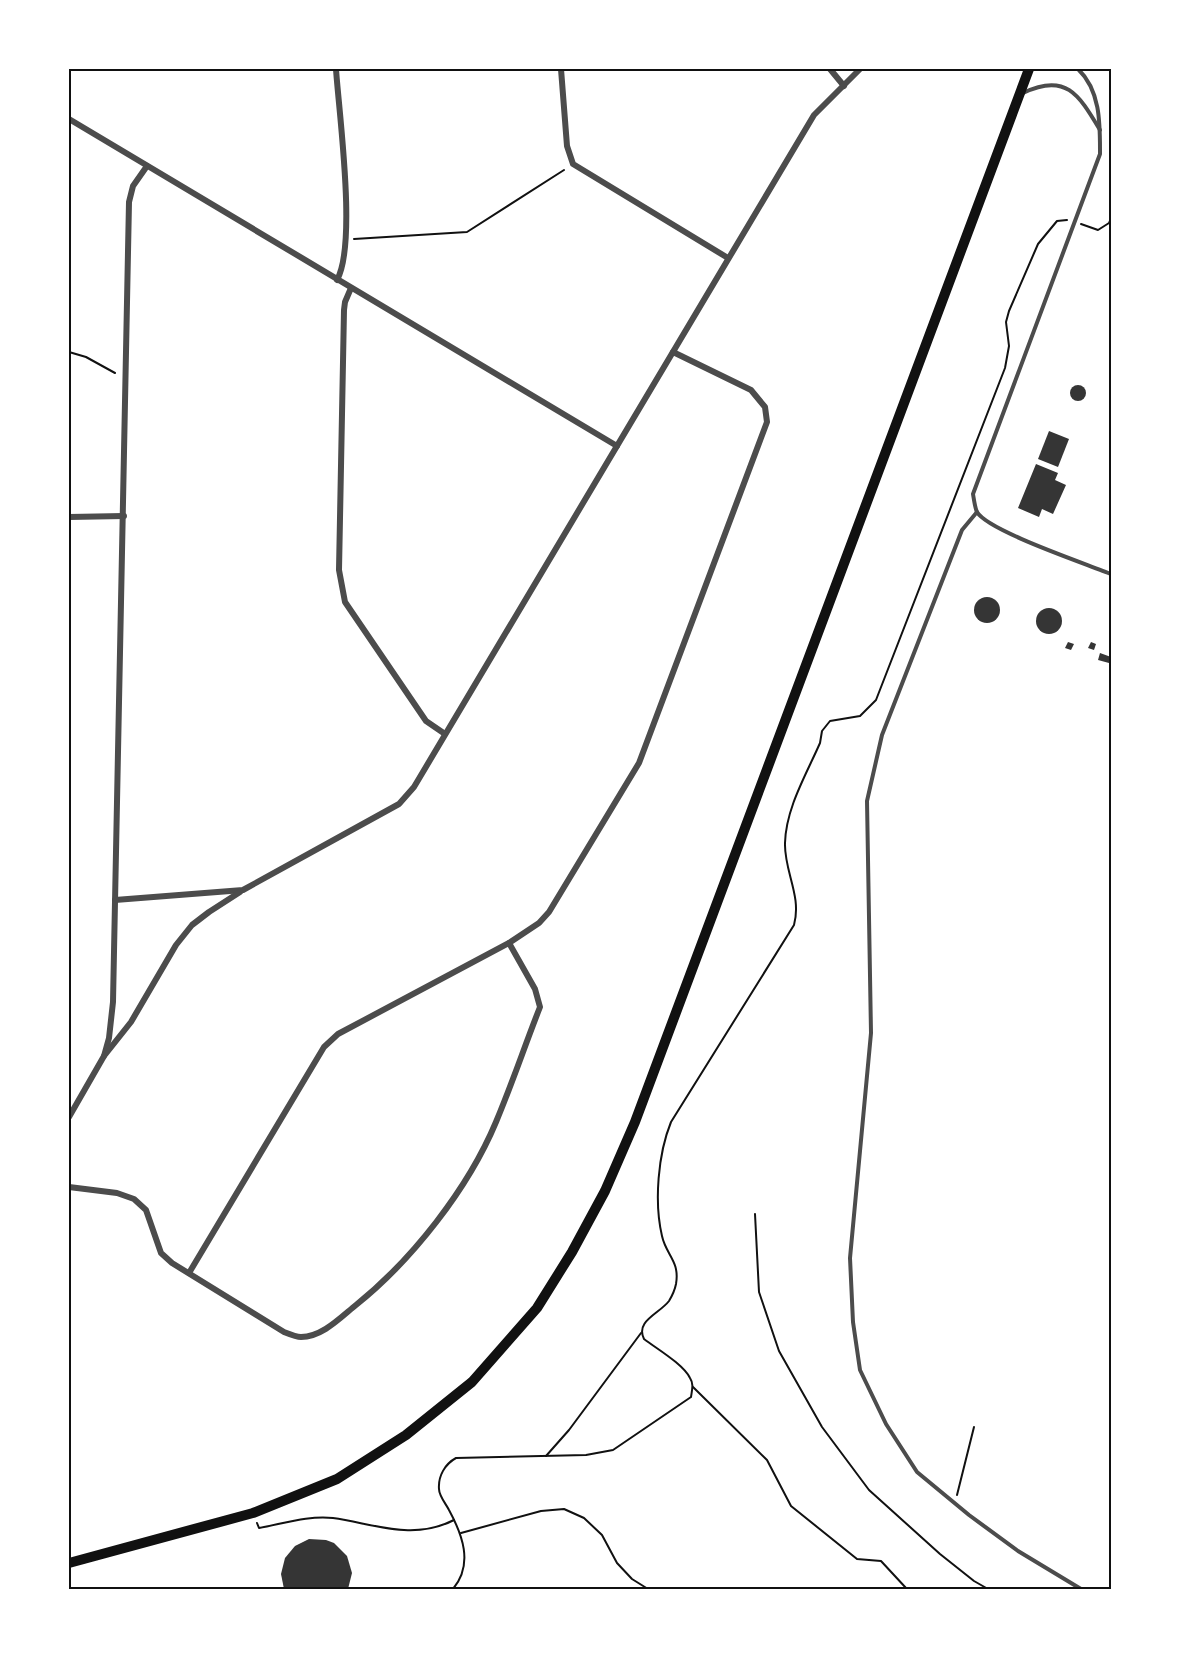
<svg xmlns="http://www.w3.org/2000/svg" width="1180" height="1658" font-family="'Open Sans',sans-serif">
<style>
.building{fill:#353535}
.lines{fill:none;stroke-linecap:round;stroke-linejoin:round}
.path{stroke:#111;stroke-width:2}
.service{stroke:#4c4c4c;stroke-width:4}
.minor{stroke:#4c4c4c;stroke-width:6}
.secondary{stroke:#111;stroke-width:10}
.neatline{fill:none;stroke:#111;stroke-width:2}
</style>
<rect width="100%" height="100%" fill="#fff"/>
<!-- building -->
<g class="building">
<circle cx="1078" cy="393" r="8"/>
<polygon points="1049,431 1069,439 1058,467 1038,459"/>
<polygon points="1036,464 1058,473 1055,480 1066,485 1053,514 1042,509 1039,517 1018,508"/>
<circle cx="987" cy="610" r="13"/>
<circle cx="1049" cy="621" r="13"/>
<polygon points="1068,642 1074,644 1071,650 1065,648"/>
<polygon points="1091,642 1096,644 1094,650 1088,648"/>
<polygon points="1100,653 1111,657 1109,663 1098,660"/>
<polygon points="309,1539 326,1540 334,1543 347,1556 352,1573 348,1589 284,1589 281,1574 285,1558 295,1546"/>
</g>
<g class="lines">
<!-- path -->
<g class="path">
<polyline points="1081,224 1098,230 1109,223 1111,218"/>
<polyline points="354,239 467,232 564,170"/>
<polyline points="69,352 86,357 115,373"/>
<polyline points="755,1214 759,1292 779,1351 822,1427 869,1490 940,1554 974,1581 988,1589"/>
<polyline points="693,1387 767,1460 791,1506 857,1559 881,1561 906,1588 910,1589"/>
<polyline points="546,1456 569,1430 641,1333"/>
<polyline points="957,1495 974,1427"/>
<path d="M257,1523L259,1528C282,1524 309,1515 333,1518C375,1524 413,1541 454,1520"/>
<polyline points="461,1533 541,1511 564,1509 584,1518 602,1535 617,1563 632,1579 648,1589"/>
<path d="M453,1589C474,1564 462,1534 449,1510C446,1504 439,1496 439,1489C438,1476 445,1464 456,1458L586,1455L613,1450L691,1397C692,1390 694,1384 690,1378C683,1364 657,1349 644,1339C635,1321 659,1314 669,1301C672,1296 675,1289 676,1284C680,1261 666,1255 662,1236C654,1202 658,1154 671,1122L794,925C802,896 784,871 785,843C786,808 806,775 820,743L822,731L830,721L860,716L876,700L1005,368L1009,346L1006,322L1009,311L1038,244L1057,221L1067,220"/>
</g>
<!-- service -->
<g class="service">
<path d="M1078,69C1101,91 1100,125 1100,154L973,494C974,500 975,508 977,512C988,531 1087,564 1111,574"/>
<path d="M1023,93C1066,72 1079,95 1100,130"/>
<polyline points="977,512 962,530 882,735 867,801 871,1033 850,1258 853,1322 860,1370 886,1424 917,1472 969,1515 1018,1551 1081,1589"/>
</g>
<!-- minor -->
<g class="minor">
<path d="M336,69C339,114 357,244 337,280"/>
<polyline points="561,69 567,146 573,164 728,258"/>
<polyline points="830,69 844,86"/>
<polyline points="69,119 617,446"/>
<polyline points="351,288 345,302 344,310 339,570 345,602 426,721 445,734"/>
<polyline points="69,517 124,516"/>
<polyline points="115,900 243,890 399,804 414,787 814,115 860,69"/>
<polyline points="104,1056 109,1038 113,1002 129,202 133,186 147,166"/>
<polyline points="69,1117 104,1056 131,1022 176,945 192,925 209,912 240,892"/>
<path d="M69,1187L117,1193L134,1199L146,1210L161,1253L172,1263L284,1332C289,1334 296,1337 301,1337C322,1337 340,1318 356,1305C412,1260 468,1189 496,1122C512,1084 525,1045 540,1007L535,989L509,943"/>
<polyline points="189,1273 324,1047 338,1034 509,943 539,923 549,912 639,763 767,422 765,407 751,390 673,352"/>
</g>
<!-- secondary -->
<polyline class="secondary" points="69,1563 253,1513 337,1479 406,1435 472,1382 537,1308 572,1252 605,1191 635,1122 1029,69"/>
</g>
<!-- border -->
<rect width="1180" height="1658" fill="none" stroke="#ffffff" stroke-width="141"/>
<rect x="70" y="70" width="1040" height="1518" class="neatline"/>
</svg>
